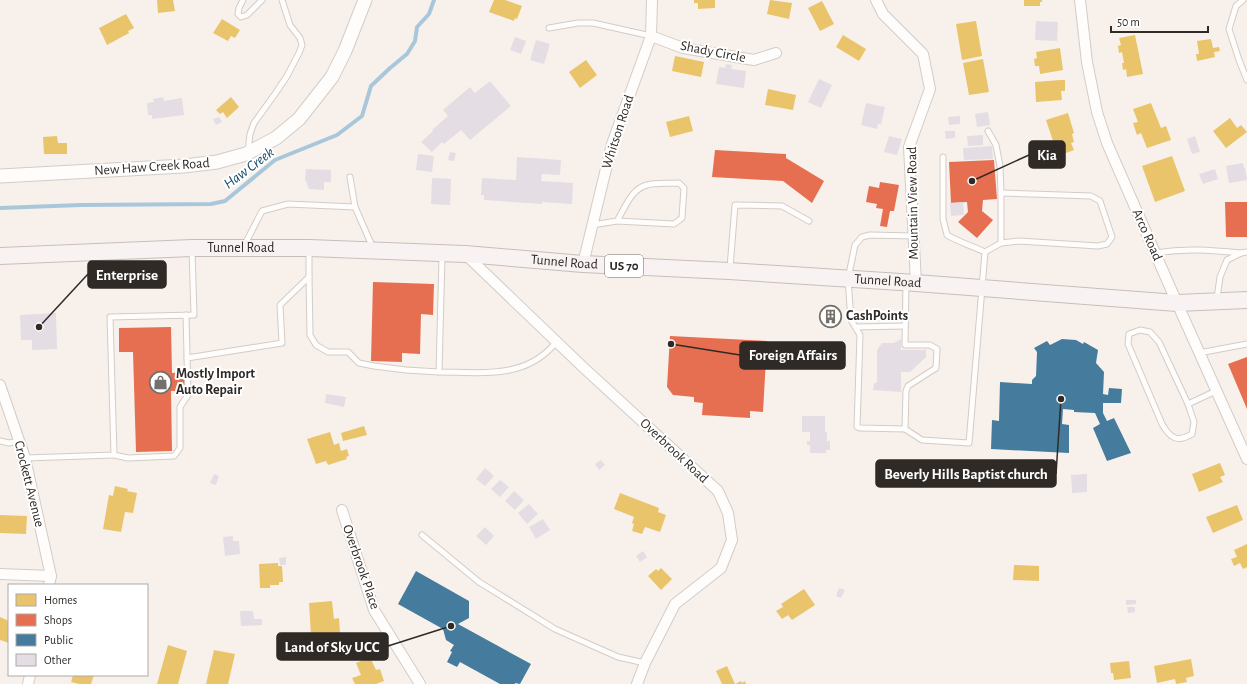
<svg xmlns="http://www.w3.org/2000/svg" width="1247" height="684" font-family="'Alegreya Sans',sans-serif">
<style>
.homes{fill:#e9c46a}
.shops{fill:#e76f51}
.public{fill:#457b9d}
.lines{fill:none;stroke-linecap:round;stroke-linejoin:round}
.stream{stroke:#a9c7db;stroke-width:4}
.building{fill:#e4dde4}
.service-casing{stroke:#d2ccc7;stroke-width:7}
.minor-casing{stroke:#d2ccc7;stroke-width:12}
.tertiary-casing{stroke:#d2ccc7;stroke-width:15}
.primary-casing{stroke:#c9bdbb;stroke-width:18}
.service{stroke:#fefdfc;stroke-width:5}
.minor{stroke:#fefdfc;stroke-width:10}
.tertiary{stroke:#fefdfc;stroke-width:13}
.primary{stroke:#f8f2f2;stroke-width:16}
.labels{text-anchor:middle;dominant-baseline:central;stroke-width:4;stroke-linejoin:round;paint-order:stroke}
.shield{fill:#fff;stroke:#6d6a67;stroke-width:1}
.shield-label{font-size:13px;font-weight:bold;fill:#2f2a26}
.street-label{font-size:14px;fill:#2f2a26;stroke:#fff}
.poi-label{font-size:14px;font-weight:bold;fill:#2f2a26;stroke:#fff;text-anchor:start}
.water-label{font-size:15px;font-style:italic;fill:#124c6b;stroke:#fff}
.leader{fill:none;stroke:#2f2a26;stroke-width:1.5}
.callout-dot{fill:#2f2a26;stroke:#fff;stroke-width:1.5}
.callout{fill:#2f2a26;stroke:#2f2a26;stroke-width:1.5}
.callout-label{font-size:15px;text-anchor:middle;font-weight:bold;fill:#fff}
</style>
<rect width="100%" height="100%" fill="#f8f1eb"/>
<!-- homes -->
<g class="homes">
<polygon points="157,0 173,0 175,11 158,13"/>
<polygon points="494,0 505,0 522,6 517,19 515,18 514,21 489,12"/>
<polygon points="694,0 715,0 715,8 698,9 698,3 694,3"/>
<polygon points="770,0 792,3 789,19 767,14"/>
<polygon points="1024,0 1042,0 1042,2 1040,2 1040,6 1024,6"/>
<polygon points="822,1 834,24 820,31 808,8"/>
<polygon points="126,14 134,28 128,31 129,33 107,45 99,28"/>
<polygon points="222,19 240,30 235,38 231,36 228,41 213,33"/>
<polygon points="976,21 982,56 962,60 956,24"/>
<polygon points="843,35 866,49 859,61 836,47"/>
<polygon points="1135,35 1143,74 1127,77 1126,69 1123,70 1122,63 1124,63 1122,52 1119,53 1118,46 1121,45 1119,38"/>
<polygon points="1211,39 1213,48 1219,47 1220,51 1214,52 1215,57 1197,61 1196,54 1199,54 1197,41"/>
<polygon points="1060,48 1063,70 1040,74 1039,66 1035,66 1034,59 1037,58 1036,52"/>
<polygon points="675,56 704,62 701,77 672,71"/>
<polygon points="983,59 989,92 969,95 963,63"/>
<polygon points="586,60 597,75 580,88 569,72"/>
<polygon points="1060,80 1065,80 1065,91 1061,91 1062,100 1036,102 1035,82"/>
<polygon points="768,89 796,95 793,110 765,105"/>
<polygon points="231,97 239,107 227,118 223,112 220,114 216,110"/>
<polygon points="1151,103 1161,128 1166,126 1171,140 1147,148 1141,133 1137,135 1133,123 1138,122 1133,109"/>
<polygon points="1068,113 1074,133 1072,134 1074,142 1071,143 1074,150 1058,156 1046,120"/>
<polygon points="689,116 693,131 670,137 666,122"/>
<polygon points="1230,118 1237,128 1241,125 1247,132 1226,148 1213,131"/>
<polygon points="57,136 58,143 67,143 67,154 44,154 43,137"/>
<polygon points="1172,156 1185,191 1155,202 1142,166"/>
<polygon points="364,426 367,435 343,441 341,433"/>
<polygon points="330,432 334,445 339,443 341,451 347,449 349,456 346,457 347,459 328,465 326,461 316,464 307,439"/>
<polygon points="1220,463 1225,475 1220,477 1223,482 1199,492 1192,474"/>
<polygon points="115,486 128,489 127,491 137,493 133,513 125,512 121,532 103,529 109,495 113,496"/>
<polygon points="620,493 659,508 658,512 666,515 660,532 645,527 642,534 632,531 634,524 632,523 634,517 614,509"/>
<polygon points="1237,505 1243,520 1213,533 1206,517"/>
<polygon points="0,515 27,516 26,534 0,533"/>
<polygon points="1247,544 1247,567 1243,569 1240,563 1234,566 1231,559 1237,557 1234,550"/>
<polygon points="278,563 278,566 282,566 283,582 279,582 279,585 270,585 270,588 260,588 259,564"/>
<polygon points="1014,565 1039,566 1039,581 1013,580"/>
<polygon points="661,568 672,579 661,590 648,576 656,569 658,571"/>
<polygon points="804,589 815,605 792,620 788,615 782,619 776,611 783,607 781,604"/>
<polygon points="332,601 334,619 339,618 340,633 311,635 309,603"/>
<polygon points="0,617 9,621 9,643 0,640"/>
<polygon points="168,645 187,651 178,684 157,684"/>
<polygon points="214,650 235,654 228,684 206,684"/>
<polygon points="370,657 376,670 380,669 384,681 376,684 355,684 352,678 361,675 356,663"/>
<polygon points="1191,659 1194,676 1186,678 1187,682 1176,684 1175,679 1157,683 1154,666"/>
<polygon points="1129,661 1131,678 1114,680 1113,673 1111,673 1110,663"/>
<polygon points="727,666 735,684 741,681 742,683 745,681 746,684 722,684 716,671"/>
<polygon points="73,675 94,675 91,684 79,684 71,682"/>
</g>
<!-- shops -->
<g class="shops">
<polygon points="715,150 786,154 786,158 824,181 812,203 783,181 712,177"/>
<polygon points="994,160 997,199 983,200 982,211 993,220 977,238 958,222 968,212 967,202 951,203 949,162"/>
<polygon points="880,182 899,185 894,211 890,211 887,227 880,226 883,209 876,208 877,204 866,202 869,186 879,188"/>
<polygon points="1225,202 1247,202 1247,237 1226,237"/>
<polygon points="373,282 434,284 433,315 421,314 420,354 402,353 402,362 371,361"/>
<polygon points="171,327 172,373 185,372 186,391 171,391 172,451 136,452 133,352 119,352 119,328"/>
<polygon points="670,336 767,341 763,412 750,411 750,418 702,415 703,403 694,402 694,397 673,395 667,387"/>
<polygon points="1247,357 1247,409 1228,364"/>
</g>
<!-- public -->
<g class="public">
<polygon points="1062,339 1076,340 1083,344 1084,342 1098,350 1096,363 1104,372 1103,394 1108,395 1109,388 1122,389 1121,403 1103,403 1103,413 1107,421 1114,418 1131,453 1107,461 1093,428 1100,424 1095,413 1074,412 1074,410 1063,409 1062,424 1069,425 1069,453 991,449 992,420 999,421 1000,382 1032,384 1032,380 1036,376 1037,352 1034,348 1047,341 1050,345"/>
<polygon points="416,571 469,601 469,618 458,624 531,664 520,684 515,683 515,684 500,684 460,662 457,667 447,662 452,652 450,651 454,645 446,640 443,629 398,604"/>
</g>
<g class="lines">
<!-- stream -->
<polyline class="stream" points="0,208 81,205 211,204 225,201 275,160 337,135 362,116 371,86 390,68 407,54 415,41 417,27 429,14 434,0"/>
</g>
<!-- building -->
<g class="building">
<polygon points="1036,21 1058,22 1057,41 1035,40"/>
<polygon points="515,37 526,41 521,54 510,50"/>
<polygon points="536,40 550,44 544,64 530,60"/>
<polygon points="726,64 732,65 731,69 746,71 744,88 716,84 719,67 725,68"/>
<polygon points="819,79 832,85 821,108 808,102"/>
<polygon points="490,81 511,106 470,140 461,130 444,144 442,142 432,152 421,142 433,131 432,130 448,116 443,110 470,87 475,93"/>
<polygon points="163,97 164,101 182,98 184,115 152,119 152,115 148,115 147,103 154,102 153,99"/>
<polygon points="866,103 885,107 881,124 878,124 877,129 861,125"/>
<polygon points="988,112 990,125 977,127 975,114"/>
<polygon points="960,116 960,124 949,125 948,117"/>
<polygon points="219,117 222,122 216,125 213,119"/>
<polygon points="945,131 955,131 955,138 946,139"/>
<polygon points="983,135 983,145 968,146 967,136"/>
<polygon points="889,136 902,139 897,155 884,152"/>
<polygon points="1195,136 1200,152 1192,154 1187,139"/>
<polygon points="992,146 993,159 964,160 963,148"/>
<polygon points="450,152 456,153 454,161 448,160"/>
<polygon points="418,154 434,156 432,172 416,170"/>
<polygon points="517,157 561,160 560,175 542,174 541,181 573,183 572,204 542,202 542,204 484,200 484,195 481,195 482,178 516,180"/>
<polygon points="1243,163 1244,168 1245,168 1247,180 1229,183 1226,166"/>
<polygon points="306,169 331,170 331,182 324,182 324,190 309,189 305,179"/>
<polygon points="1215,169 1218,179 1203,184 1199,174"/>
<polygon points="432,178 451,179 450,205 431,204"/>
<polygon points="963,202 964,215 951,216 950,203"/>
<polygon points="56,313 57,349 32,350 32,340 21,340 20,315"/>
<rect x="827" y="313" width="8" height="5"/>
<polygon points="901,339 901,350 926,350 926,357 910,372 901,372 901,392 873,390 874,383 877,383 877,350 882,343 894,343"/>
<polygon points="326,394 346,397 344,407 325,403"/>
<polygon points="802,416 825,416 825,432 827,432 827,441 830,441 830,450 826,450 826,453 810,453 810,445 807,445 807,441 810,441 810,432 802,432"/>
<polygon points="601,460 605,465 599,470 595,464"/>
<polygon points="485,468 494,476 485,486 476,479"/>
<polygon points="214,474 219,476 216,485 210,483"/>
<polygon points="1087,474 1087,492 1072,493 1071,475"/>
<polygon points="500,480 509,487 500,497 491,489"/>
<polygon points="514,491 524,500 515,510 505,501"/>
<polygon points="529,504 538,514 527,524 518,513"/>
<polygon points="543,519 550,530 536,539 529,527"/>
<polygon points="485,527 494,536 486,545 476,536"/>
<polygon points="233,536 233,541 239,541 240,554 225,556 223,537"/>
<polygon points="643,551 647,557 640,562 636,556"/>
<polygon points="286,557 286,565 280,565 279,558"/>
<polygon points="839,588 845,590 841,598 836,596"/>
<polygon points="1126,600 1136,600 1136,604 1126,605"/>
<polygon points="1127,607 1135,607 1135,612 1128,613"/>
<polygon points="240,611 253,611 254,619 262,619 262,625 241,626"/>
</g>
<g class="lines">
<defs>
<g id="service">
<polyline points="243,0 239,8 238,14 241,17 247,15 262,0"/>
<polyline points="1243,0 1236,6 1229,29 1239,60 1247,80"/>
<polyline points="549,28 578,23 593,23 651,36"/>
<polyline points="248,152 250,134 254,123 275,94 287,76 299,53 302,45 300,38 290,25 282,0"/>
<path d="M943,157V219L947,235C959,242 972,246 985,252"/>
<polyline points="350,177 355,207"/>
<path d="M592,225L617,221L674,224L682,218L684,188L679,183C670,184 656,182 647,185C631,189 625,208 617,221"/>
<polyline points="1001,243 1019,241 1098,246 1107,244 1112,237 1100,201 1091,196 1001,193"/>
<polyline points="244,246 262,211 288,204 355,207 373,248"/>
<path d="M1155,253C1186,248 1210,250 1241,253"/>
<path d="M442,256L439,372C482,372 527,380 557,341"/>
<polyline points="730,268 735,205 782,206 809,221"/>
<polyline points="309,277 310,335 316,345 328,352 348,352 359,363 374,366 406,370 439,372"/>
<polyline points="906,283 905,345 930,345 937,349 936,368 908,386 906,391 905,429 860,428 857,427 860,335 851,320 848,279 855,245 862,237 870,235 913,236"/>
<polyline points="1217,298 1220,277 1227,260 1241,253 1247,252"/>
<polyline points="856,327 905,326"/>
<path d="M1140,330L1150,332L1159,342L1188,404L1194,422L1192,434C1177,443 1170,438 1162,424L1128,344L1129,334Z"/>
<polyline points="1199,353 1247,344"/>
<polyline points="187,358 282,343 280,305 309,277 309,250"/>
<polyline points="1188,404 1216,391"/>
<polyline points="905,429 922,440 969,443 985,252 1001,243 1001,193 1000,166 996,145 988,131"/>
<polyline points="0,441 9,443 19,441"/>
<polyline points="114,455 128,458 174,456 180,448 180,407 188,395 186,315"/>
<polyline points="25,458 114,455 110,317 194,315 192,249"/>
<polyline points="422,535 479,582 555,629 618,657 645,663"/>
</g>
<g id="minor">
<polyline points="876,0 883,14 923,54 930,89 909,147 916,283"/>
<polyline points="1080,0 1087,62 1097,112 1107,143 1177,303 1247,459"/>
<polyline points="651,36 683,48 754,60 776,53"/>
<polyline points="465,254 585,369 718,491 728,513 732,540 721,568 675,604 645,663 637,684"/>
<polyline points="583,264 612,144 651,36 652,0"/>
<polyline points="0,385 25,458 51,576 49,585"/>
<polyline points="342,510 374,610 420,684"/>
<polyline points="0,574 51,576"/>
<polyline points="28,684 30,675"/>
</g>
<polyline id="tertiary" points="0,176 184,166 217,162 246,154 276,138 299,119 332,77 345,51 365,0"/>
<g id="primary">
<path id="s1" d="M0,256L192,248H309L465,254L583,264L729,271L916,283L1177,303L1247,300"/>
</g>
</defs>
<!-- service casing -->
<use href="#service" class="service-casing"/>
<!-- minor casing -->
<use href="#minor" class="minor-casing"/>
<!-- tertiary casing -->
<use href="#tertiary" class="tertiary-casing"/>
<!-- primary casing -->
<use href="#primary" class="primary-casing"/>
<!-- service -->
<use href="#service" class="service"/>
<!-- minor -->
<use href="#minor" class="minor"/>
<!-- tertiary -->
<use href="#tertiary" class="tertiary"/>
<!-- primary -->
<use href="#primary" class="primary"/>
</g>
<!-- icons -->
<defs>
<symbol id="building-ring" viewBox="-11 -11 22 22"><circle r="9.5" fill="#fff" stroke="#75706b" stroke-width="1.5"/><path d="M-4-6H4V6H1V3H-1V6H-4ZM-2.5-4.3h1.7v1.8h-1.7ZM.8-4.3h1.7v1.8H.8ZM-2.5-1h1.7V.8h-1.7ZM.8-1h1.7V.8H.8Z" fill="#75706b"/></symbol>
<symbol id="shop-ring" viewBox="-11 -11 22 22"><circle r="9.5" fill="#fff" stroke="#75706b" stroke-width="1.5"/><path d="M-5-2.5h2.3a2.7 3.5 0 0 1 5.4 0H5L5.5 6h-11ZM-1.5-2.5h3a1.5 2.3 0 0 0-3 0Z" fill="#75706b"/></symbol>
</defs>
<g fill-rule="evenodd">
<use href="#building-ring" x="818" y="304" width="25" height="25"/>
<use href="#shop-ring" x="148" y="370" width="25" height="25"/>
</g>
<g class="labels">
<!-- shield labels -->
<rect class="shield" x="605" y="255" width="38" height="22" rx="3"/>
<g class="shield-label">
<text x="624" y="266">US 70</text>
</g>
<!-- street labels -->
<g class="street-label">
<text transform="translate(713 52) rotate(11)">Shady Circle</text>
<text transform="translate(618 132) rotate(-72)">Whitson Road</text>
<text transform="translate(152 167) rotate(-4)">New Haw Creek Road</text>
<text transform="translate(913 203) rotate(-91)">Mountain View Road</text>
<text transform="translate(1147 235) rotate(66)">Arco Road</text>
<text stroke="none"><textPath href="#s1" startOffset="241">Tunnel Road</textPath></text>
<text stroke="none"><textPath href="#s1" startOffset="565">Tunnel Road</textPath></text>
<text stroke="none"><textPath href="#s1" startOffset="889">Tunnel Road</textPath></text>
<text transform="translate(674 451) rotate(43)">Overbrook Road</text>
<text transform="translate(29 484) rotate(76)">Crockett Avenue</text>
<text transform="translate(361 567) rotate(71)">Overbrook Place</text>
</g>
<!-- poi labels -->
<g class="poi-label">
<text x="846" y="316">CashPoints</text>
<text x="176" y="374">Mostly Import<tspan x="176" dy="16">Auto Repair</tspan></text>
</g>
<!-- water labels -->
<g class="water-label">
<text transform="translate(249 168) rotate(-37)">Haw Creek</text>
</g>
</g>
<!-- callouts -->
<path class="leader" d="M972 181L1029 155M39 327L88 274M671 344L740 355M1061 399L1056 474M451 626L388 646"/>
<g class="callout-dot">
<circle cx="972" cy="181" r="4"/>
<circle cx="39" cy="327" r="4"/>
<circle cx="671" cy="344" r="4"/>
<circle cx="1061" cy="399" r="4"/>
<circle cx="451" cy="626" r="4"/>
</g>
<g class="callout">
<rect x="1029" y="141" width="36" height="27" rx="4"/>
<rect x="88" y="261" width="78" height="27" rx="4"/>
<rect x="740" y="342" width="105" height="27" rx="4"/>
<rect x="876" y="460" width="180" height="27" rx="4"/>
<rect x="277" y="633" width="111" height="27" rx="4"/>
</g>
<g class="callout-label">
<text x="1047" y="160">Kia</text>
<text x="127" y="280">Enterprise</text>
<text x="793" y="360">Foreign Affairs</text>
<text x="966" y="479">Beverly Hills Baptist church</text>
<text x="332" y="652">Land of Sky UCC</text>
</g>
<!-- legend -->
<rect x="8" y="584" width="140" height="92" fill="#ffffff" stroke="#acaaa8"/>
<rect x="16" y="594" width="20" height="12" fill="#e9c46a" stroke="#acaaa8"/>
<text x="44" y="604" font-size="12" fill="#2f2a26">Homes</text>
<rect x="16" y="614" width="20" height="12" fill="#e76f51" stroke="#acaaa8"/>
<text x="44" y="624" font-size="12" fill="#2f2a26">Shops</text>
<rect x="16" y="634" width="20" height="12" fill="#457b9d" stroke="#acaaa8"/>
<text x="44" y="644" font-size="12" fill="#2f2a26">Public</text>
<rect x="16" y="654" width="20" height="12" fill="#e4dde4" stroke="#acaaa8"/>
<text x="44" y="664" font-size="12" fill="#2f2a26">Other</text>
<!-- scale -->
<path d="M1111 26v6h97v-6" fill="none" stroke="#2f2a26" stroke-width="2"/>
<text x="1117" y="26" font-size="12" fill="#2f2a26" stroke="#ffffff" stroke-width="3" paint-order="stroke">50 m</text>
</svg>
